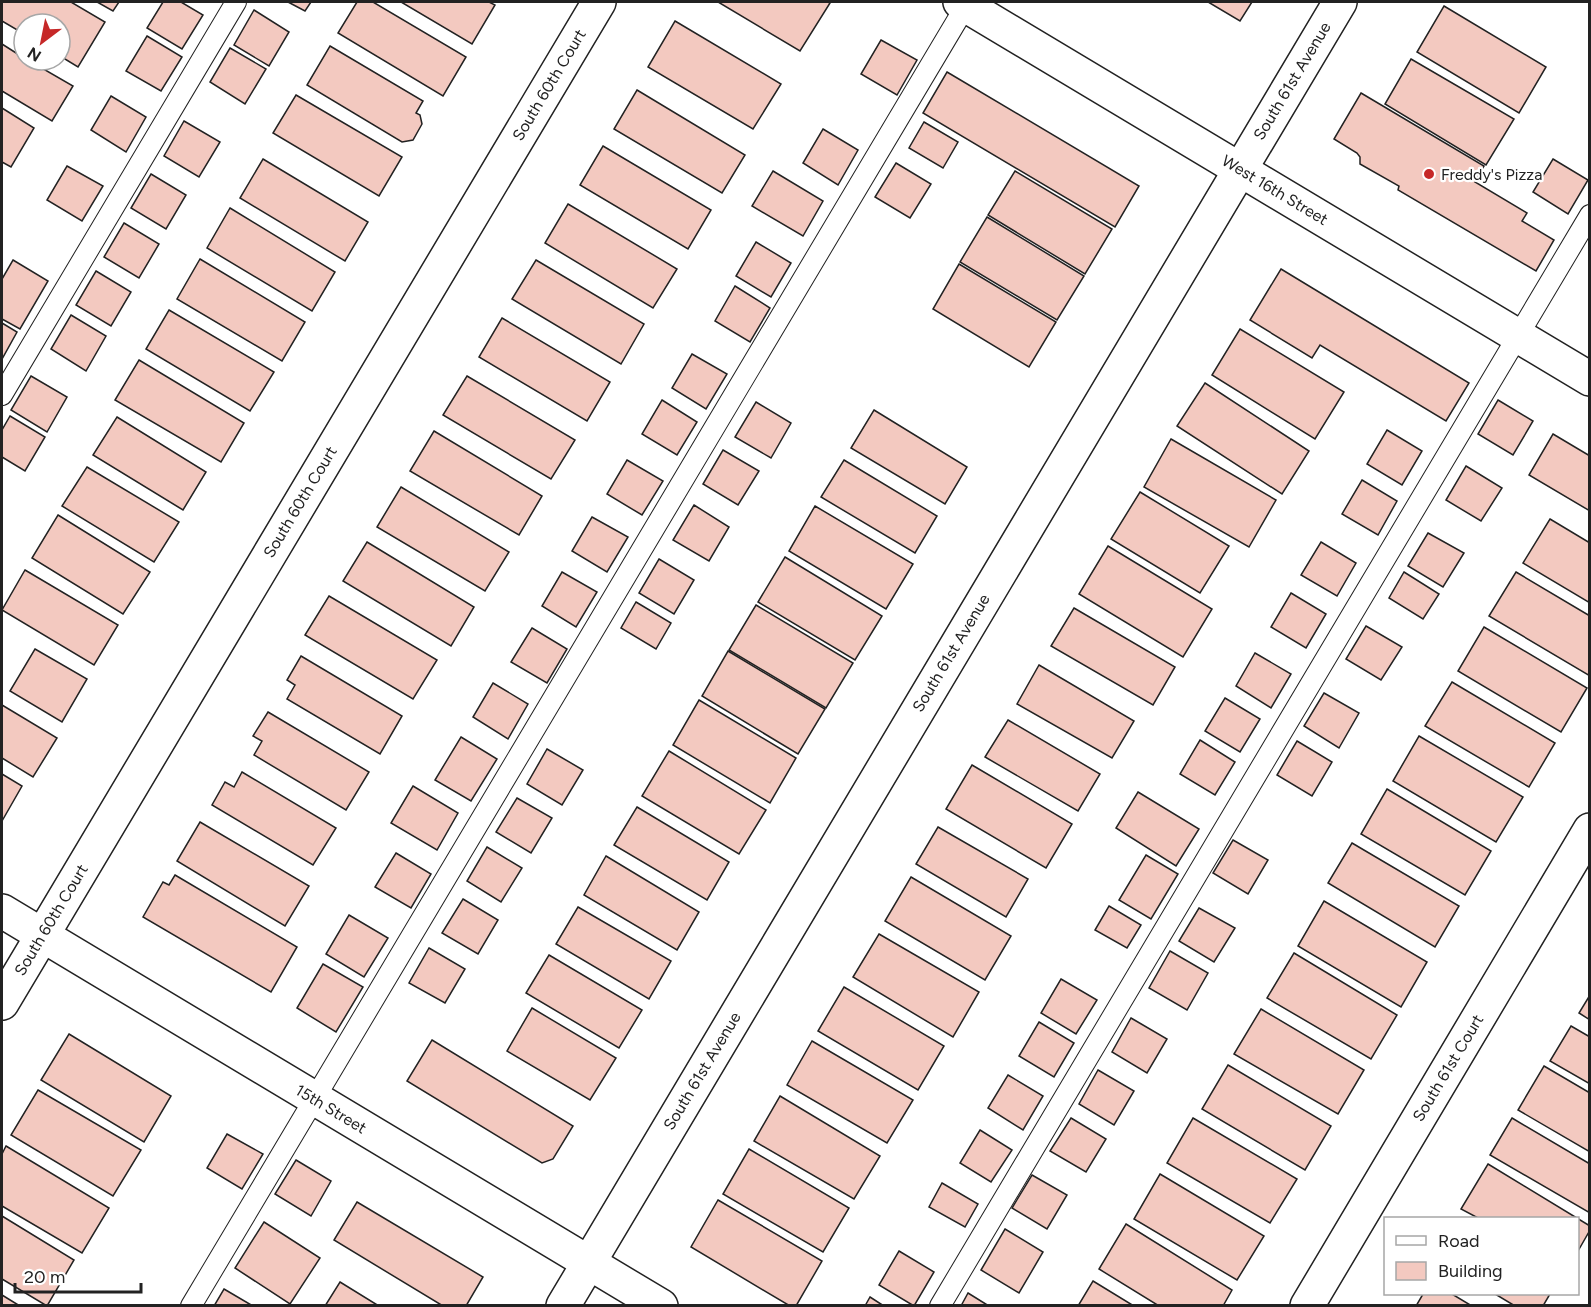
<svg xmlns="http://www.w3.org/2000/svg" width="1591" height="1307" font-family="Figtree,sans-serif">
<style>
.building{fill:#f3c9c0;stroke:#222;stroke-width:1.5}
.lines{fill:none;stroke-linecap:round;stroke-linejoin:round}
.service-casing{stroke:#222;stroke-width:22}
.minor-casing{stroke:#222;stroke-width:36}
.tertiary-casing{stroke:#222;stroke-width:36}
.service{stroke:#fff;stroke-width:20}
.minor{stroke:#fff;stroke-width:33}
.tertiary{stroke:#fff;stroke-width:33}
.poi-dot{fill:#c62828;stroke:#fff;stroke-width:2}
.labels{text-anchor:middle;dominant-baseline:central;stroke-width:4.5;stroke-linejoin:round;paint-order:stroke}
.street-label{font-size:16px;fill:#222;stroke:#fff}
.poi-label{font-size:16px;fill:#222;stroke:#fff;text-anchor:start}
</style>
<rect width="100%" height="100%" fill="#fff"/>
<!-- building -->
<g class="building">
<polygon points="2,2 71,2 105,22 78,67 60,56 60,24 24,24 24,34 2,21"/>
<polygon points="97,2 119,2 113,11"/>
<polygon points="163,2 181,2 203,15 182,49 147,28"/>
<polygon points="288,2 311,2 305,11"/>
<polygon points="357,2 373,2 466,57 443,96 338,33"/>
<polygon points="401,2 489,2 495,5 472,44"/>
<polygon points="718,2 828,2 830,3 800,51"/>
<polygon points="1208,2 1252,2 1240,21"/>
<polygon points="1444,6 1546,67 1519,113 1417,52"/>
<polygon points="254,10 289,32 269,66 234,45"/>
<polygon points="675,21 781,84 753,129 648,67"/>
<polygon points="147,36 182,57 161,91 126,71"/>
<polygon points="881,40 917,60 897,95 861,74"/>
<polygon points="2,44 24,58 24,60 28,60 73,86 52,121 2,91"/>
<polygon points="330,46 423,101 416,113 420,115 422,124 413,140 402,142 307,85"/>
<polygon points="230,48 266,69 245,104 210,82"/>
<polygon points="1411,59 1514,119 1486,165 1385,104"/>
<polygon points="947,72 1139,186 1115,227 923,113"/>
<polygon points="637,90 745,155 722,193 614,129"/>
<polygon points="1361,93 1484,166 1475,182 1527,213 1522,221 1554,240 1536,271 1398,190 1399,186 1360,164 1360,157 1357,153 1334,139"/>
<polygon points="296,95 402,157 379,196 273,133"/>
<polygon points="111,96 146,117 126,152 91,130"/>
<polygon points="2,108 34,128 11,167 2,162"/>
<polygon points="184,121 220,142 199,177 164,156"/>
<polygon points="924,122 958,142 943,168 909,148"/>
<polygon points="823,129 858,150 838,185 803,163"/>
<polygon points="603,146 711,210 688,249 580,185"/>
<polygon points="263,159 368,222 345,261 240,198"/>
<polygon points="1553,159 1588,180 1568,214 1533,192"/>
<polygon points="896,163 931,184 910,218 875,197"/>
<polygon points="67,166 103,186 82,221 47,200"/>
<polygon points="773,171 823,201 803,236 752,206"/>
<polygon points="1015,171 1112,229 1085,274 988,215"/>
<polygon points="151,174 186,195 166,229 131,208"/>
<polygon points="568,204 677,269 653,308 545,243"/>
<polygon points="230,208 335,272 312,311 207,248"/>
<polygon points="987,217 1084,276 1057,320 960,262"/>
<polygon points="124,223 159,244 139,278 104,257"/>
<polygon points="756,242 791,263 771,297 736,276"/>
<polygon points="200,259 305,322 282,361 177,299"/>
<polygon points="13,260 48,281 20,329 2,319 2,279"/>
<polygon points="536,260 644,324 621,364 512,299"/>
<polygon points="959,264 1056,322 1029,367 933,309"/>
<polygon points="1281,269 1469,383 1446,421 1320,345 1312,358 1250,320"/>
<polygon points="96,271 131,292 111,326 76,305"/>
<polygon points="735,286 770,308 750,342 715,321"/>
<polygon points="169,310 274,372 250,411 146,349"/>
<polygon points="71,315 106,336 86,371 51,349"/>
<polygon points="502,318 610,382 587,421 479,357"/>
<polygon points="2,323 17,332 2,359"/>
<polygon points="1240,329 1344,392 1315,439 1212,375"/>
<polygon points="692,354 727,374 706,409 672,388"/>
<polygon points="139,360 244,423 221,462 115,400"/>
<polygon points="31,376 67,397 47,432 11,410"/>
<polygon points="467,376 575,440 551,479 443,415"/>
<polygon points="1205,383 1309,451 1282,494 1177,426"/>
<polygon points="662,400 697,422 677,455 642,434"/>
<polygon points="1498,400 1533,421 1513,455 1478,434"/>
<polygon points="756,402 791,423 771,458 735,437"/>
<polygon points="874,410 967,467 945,504 851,448"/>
<polygon points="10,416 45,437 25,471 2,457 2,430"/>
<polygon points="117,417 206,472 183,510 93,455"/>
<polygon points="1387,430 1422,451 1402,485 1367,464"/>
<polygon points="434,431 542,496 519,535 410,471"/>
<polygon points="1553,434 1590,456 1590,511 1529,475"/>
<polygon points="1171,439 1276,500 1249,547 1144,487"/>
<polygon points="723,450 759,471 738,505 703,484"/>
<polygon points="627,460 663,481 642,515 607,494"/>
<polygon points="844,460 937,516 915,553 821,497"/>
<polygon points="1466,466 1502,488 1481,521 1446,500"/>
<polygon points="87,467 179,522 154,562 62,506"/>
<polygon points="1362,480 1397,501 1378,535 1342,514"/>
<polygon points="401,487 509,552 485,591 377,527"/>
<polygon points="1140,492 1229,546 1200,593 1111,539"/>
<polygon points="694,505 729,527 709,561 673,540"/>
<polygon points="815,506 913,564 886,609 789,551"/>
<polygon points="58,515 150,572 123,614 32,558"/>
<polygon points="592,517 628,537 607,572 572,551"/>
<polygon points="1550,519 1590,543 1590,603 1523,563"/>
<polygon points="1428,533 1464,553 1443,587 1408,566"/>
<polygon points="367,542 474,607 451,646 343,581"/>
<polygon points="1321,542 1356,563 1337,596 1301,575"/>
<polygon points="1108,546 1212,609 1183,657 1079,594"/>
<polygon points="785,557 882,616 855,660 758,602"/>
<polygon points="659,559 694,580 674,614 639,593"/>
<polygon points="25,570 118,625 94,665 2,610"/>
<polygon points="562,572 597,592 576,627 542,606"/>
<polygon points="1404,572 1439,594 1423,619 1389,598"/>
<polygon points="1516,572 1590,616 1590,676 1489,616"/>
<polygon points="1291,593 1326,614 1306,648 1271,627"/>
<polygon points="329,596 437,660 413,699 305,635"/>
<polygon points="636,602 671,623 656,649 621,628"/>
<polygon points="756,605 853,663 826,708 729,650"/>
<polygon points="1074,608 1175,667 1153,705 1051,646"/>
<polygon points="1366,626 1402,647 1381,680 1346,659"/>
<polygon points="1484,627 1587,688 1561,732 1458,671"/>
<polygon points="532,628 567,649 547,683 511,662"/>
<polygon points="35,649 87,679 62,722 10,691"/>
<polygon points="728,651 825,709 798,754 702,696"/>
<polygon points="1255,653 1291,674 1271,708 1236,686"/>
<polygon points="301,656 402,716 380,754 287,699 295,685 287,680"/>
<polygon points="1039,665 1134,721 1112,758 1017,704"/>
<polygon points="1452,682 1555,743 1529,787 1425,726"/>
<polygon points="493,683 528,704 508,739 473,717"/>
<polygon points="1324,693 1359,713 1339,748 1304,726"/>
<polygon points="1225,698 1260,719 1240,752 1205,731"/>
<polygon points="699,700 796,758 770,803 673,745"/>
<polygon points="2,705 57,738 33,777 2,758"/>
<polygon points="268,712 369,772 346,810 254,755 262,741 253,736"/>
<polygon points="1008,720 1100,774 1078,811 985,757"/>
<polygon points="1419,736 1523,797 1496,842 1393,781"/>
<polygon points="461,737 497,759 471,801 435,780"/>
<polygon points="1200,740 1235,762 1215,795 1180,774"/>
<polygon points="1297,741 1332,762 1312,796 1277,775"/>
<polygon points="547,749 583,770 562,805 527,784"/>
<polygon points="669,751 766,810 739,854 642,796"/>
<polygon points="972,765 1072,824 1046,868 946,809"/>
<polygon points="242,772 336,828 313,865 212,805 225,782 234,787"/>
<polygon points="2,774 22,786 2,821"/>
<polygon points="413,786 458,813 437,850 391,823"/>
<polygon points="1387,789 1491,851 1465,895 1361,834"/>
<polygon points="1138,792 1199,829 1176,866 1116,828"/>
<polygon points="517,798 552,818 531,853 496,832"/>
<polygon points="637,807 729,862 707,900 614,845"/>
<polygon points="200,822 309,886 285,926 177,861"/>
<polygon points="938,827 1028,879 1006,917 916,864"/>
<polygon points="1233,840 1268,860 1248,894 1213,873"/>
<polygon points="1352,843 1459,906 1435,947 1328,883"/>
<polygon points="487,847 522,868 501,902 467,881"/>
<polygon points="396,853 431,874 411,908 375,887"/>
<polygon points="1146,855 1178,874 1151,919 1119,900"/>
<polygon points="606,856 699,912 677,950 584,895"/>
<polygon points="175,875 297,947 271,992 143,917 163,882 169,885"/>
<polygon points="911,877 1011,936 985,980 885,921"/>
<polygon points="463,899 498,920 478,954 442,933"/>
<polygon points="1324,901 1427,962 1401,1007 1298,946"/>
<polygon points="1109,906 1141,925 1127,948 1095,930"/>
<polygon points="578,907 671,961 649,999 556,944"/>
<polygon points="1199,908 1235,928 1214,962 1179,941"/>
<polygon points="349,915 388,938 364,977 326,954"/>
<polygon points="879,934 979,992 953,1037 853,977"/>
<polygon points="429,948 465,969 445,1003 409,983"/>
<polygon points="1170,951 1208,973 1187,1010 1149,988"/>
<polygon points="1294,953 1397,1015 1371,1059 1267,998"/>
<polygon points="549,955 642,1010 619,1048 526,993"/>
<polygon points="323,964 363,987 336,1032 297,1008"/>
<polygon points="1061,979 1097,1000 1076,1034 1041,1013"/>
<polygon points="844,987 944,1046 918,1090 818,1031"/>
<polygon points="1590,995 1590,1020 1579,1013"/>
<polygon points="532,1008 616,1058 590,1100 507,1051"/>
<polygon points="1261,1009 1364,1070 1338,1114 1234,1054"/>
<polygon points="1131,1018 1167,1039 1147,1073 1112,1052"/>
<polygon points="1039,1022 1074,1043 1054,1077 1019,1056"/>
<polygon points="1571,1026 1590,1037 1590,1084 1550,1061"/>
<polygon points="69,1034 171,1096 144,1142 41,1080"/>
<polygon points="432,1040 573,1126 553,1159 542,1163 407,1081"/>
<polygon points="812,1041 913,1100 887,1143 787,1085"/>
<polygon points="1228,1065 1331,1126 1305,1170 1202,1109"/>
<polygon points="1544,1066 1590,1093 1590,1152 1518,1110"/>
<polygon points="1098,1070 1134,1091 1114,1125 1079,1104"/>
<polygon points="1008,1075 1043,1096 1023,1130 988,1108"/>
<polygon points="38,1090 141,1150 113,1196 11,1135"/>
<polygon points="780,1096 880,1156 854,1199 754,1141"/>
<polygon points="1071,1118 1106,1139 1086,1172 1050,1151"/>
<polygon points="1193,1118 1297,1179 1270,1223 1167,1163"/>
<polygon points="1512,1118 1590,1164 1590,1213 1490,1155"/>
<polygon points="980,1130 1012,1150 991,1182 960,1163"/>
<polygon points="227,1134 263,1154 242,1189 207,1168"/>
<polygon points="6,1146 109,1208 82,1253 2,1206 2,1154"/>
<polygon points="749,1149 849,1208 823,1252 723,1194"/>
<polygon points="296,1160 331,1181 311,1216 275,1194"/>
<polygon points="1488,1164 1590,1226 1590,1230 1578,1251 1578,1218 1478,1218 1461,1209"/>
<polygon points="1160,1174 1264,1236 1237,1280 1134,1219"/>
<polygon points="1032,1175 1067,1195 1047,1229 1012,1208"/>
<polygon points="942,1183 978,1204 965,1227 929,1207"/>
<polygon points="718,1200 822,1261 796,1306 790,1306 691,1247"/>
<polygon points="357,1202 483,1277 466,1306 443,1306 334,1240"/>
<polygon points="2,1216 74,1260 47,1306 2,1279"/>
<polygon points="264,1222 320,1258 290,1304 235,1268"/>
<polygon points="1126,1224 1232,1290 1223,1306 1159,1306 1099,1269"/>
<polygon points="1005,1229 1043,1252 1019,1293 981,1270"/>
<polygon points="899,1251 934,1272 914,1306 879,1285"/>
<polygon points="1093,1281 1134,1306 1078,1306"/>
<polygon points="340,1282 379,1306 325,1306"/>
<polygon points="224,1289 253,1306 214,1306"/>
<polygon points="968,1293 989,1306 961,1306"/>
<polygon points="1423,1294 1452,1294 1472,1306 1416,1306"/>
<polygon points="1495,1294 1550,1294 1543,1306 1515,1306"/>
<polygon points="2,1295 20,1306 2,1306"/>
<polygon points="870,1297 884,1306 865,1306"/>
</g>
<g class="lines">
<defs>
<g id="service">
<polyline points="2,395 236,2"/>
<polyline points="191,1306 968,2"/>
<polyline points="940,1306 1590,215"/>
</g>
<g id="minor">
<polyline points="2,911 661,1306"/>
<polyline points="2,1003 599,2"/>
<polyline points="563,1306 1340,2"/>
<polyline points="1307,1306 1590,830"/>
</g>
<polyline id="tertiary" points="960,2 1590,379"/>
</defs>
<!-- service casing -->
<use href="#service" class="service-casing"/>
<!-- minor casing -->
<use href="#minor" class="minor-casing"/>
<!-- tertiary casing -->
<use href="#tertiary" class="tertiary-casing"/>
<!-- service -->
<use href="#service" class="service"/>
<!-- minor -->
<use href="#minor" class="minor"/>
<!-- tertiary -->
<use href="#tertiary" class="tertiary"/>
</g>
<!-- markers -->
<circle class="poi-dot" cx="1429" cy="174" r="6"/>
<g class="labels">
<!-- street labels -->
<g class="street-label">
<text transform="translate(1292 81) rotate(-59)">South 61st Avenue</text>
<text transform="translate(549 85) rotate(-59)">South 60th Court</text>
<text transform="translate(1275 190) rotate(31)">West 16th Street</text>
<text transform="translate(300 502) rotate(-59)">South 60th Court</text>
<text transform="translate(951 653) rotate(-59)">South 61st Avenue</text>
<text transform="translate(51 920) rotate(-59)">South 60th Court</text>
<text transform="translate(1448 1068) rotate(-59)">South 61st Court</text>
<text transform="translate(702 1071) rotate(-59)">South 61st Avenue</text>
<text transform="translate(331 1109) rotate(31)">15th Street</text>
</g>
<!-- poi labels -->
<g class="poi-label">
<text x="1441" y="174">Freddy's Pizza</text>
</g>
</g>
<!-- border -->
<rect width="1591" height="1307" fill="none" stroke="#222222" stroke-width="6"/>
<!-- legend -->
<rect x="1384" y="1217" width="195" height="78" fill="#ffffff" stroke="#a7a7a7" stroke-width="1.5"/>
<rect x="1396" y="1236" width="30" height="9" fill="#ffffff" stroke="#a7a7a7" stroke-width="1.5"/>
<text x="1438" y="1247" font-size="18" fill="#222222">Road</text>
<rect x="1396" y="1262" width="30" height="18" fill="#f3c9c0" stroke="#a7a7a7" stroke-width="1.5"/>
<text x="1438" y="1277" font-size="18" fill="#222222">Building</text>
<!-- north arrow -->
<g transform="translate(42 42) rotate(212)"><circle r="28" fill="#ffffff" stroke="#a7a7a7" stroke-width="1.5"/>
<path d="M0-4.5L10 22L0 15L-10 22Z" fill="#c62828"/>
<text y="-9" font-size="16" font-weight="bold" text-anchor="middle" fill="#222222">N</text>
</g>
<!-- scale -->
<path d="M15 1283v9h126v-9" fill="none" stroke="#222222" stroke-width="3"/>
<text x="24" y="1283" font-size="18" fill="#222222" stroke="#ffffff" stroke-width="4.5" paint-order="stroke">20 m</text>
</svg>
